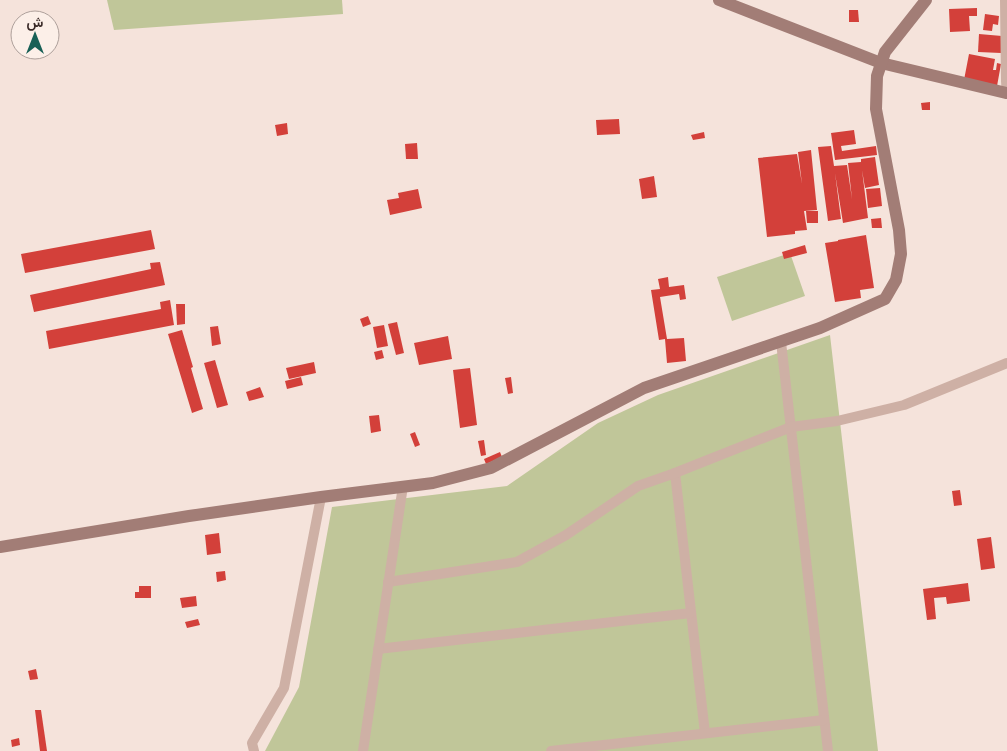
<svg xmlns="http://www.w3.org/2000/svg" width="1007" height="751" font-family="Karla,Vazirmatn,sans-serif">
<style>
.green{fill:#c0c699}
.building{fill:#d3403a}
.lines{fill:none;stroke-linecap:round;stroke-linejoin:round}
.street{stroke:#ceb0a5;stroke-width:10}
.secondary{stroke:#a27d76;stroke-width:12}
</style>
<rect width="100%" height="100%" fill="#f5e3db"/>
<!-- green -->
<g class="green">
<polygon points="107,0 342,0 343,14 114,30"/>
<polygon points="790,253 805,296 732,321 717,277"/>
<polygon points="830,335 878,751 265,751 299,687 332,507 507,486 598,423 658,395"/>
</g>
<!-- building -->
<g class="building">
<polygon points="977,8 977,16 969,16 970,31 950,32 949,9"/>
<polygon points="849,10 858,10 859,22 849,22"/>
<polygon points="985,14 999,16 998,25 993,24 992,31 983,30"/>
<polygon points="979,34 1002,36 1001,53 978,52"/>
<polygon points="969,54 995,59 993,70 996,70 997,63 1001,64 997,86 964,80"/>
<polygon points="930,102 930,110 922,110 921,103"/>
<polygon points="619,119 620,134 597,135 596,120"/>
<polygon points="287,123 288,134 277,136 275,125"/>
<polygon points="854,130 856,144 841,146 842,151 876,146 877,155 835,160 831,133"/>
<polygon points="704,132 705,138 693,140 691,135"/>
<polygon points="417,143 418,159 406,159 405,144"/>
<polygon points="831,146 834,166 847,165 852,199 848,163 861,162 861,159 875,157 879,185 865,188 862,170 868,218 843,223 835,173 841,219 828,221 818,147"/>
<polygon points="811,150 817,210 804,211 807,230 795,231 795,234 767,237 758,158 797,154 802,184 798,152"/>
<polygon points="654,176 657,197 642,199 639,179"/>
<polygon points="880,188 882,206 868,208 866,189"/>
<polygon points="418,189 422,208 390,215 387,200 399,198 398,193"/>
<polygon points="806,211 818,211 818,223 807,223"/>
<polygon points="881,218 882,228 872,228 871,219"/>
<polygon points="151,230 155,249 25,273 21,254"/>
<polygon points="866,235 874,288 860,290 861,298 835,302 825,243 838,241 838,240"/>
<polygon points="805,245 807,253 784,259 782,252"/>
<polygon points="160,262 165,285 34,312 30,295 151,269 150,263"/>
<polygon points="668,277 669,287 684,285 686,299 680,300 679,294 660,297 667,339 684,338 686,361 667,363 665,339 659,340 651,290 660,289 658,279"/>
<polygon points="170,300 174,325 49,349 46,331 161,309 160,302"/>
<polygon points="176,304 185,304 185,324 177,325"/>
<polygon points="368,316 371,324 363,327 360,319"/>
<polygon points="397,322 404,353 396,355 388,324"/>
<polygon points="384,325 388,346 377,348 373,327"/>
<polygon points="218,326 221,344 212,346 210,327"/>
<polygon points="182,330 193,367 191,368 203,409 192,413 168,334"/>
<polygon points="448,336 452,359 419,365 414,343"/>
<polygon points="382,350 384,358 376,360 374,352"/>
<polygon points="215,360 228,405 217,408 204,363"/>
<polygon points="314,362 316,373 289,379 286,368"/>
<polygon points="470,368 477,425 460,428 453,370"/>
<polygon points="301,377 303,385 287,389 285,381"/>
<polygon points="511,377 513,393 508,394 505,378"/>
<polygon points="260,387 264,397 249,401 246,392"/>
<polygon points="379,415 381,431 371,433 369,416"/>
<polygon points="415,432 420,445 415,447 410,434"/>
<polygon points="484,440 486,455 481,456 478,441"/>
<polygon points="500,452 502,457 486,464 484,459"/>
<polygon points="960,490 962,505 954,506 952,491"/>
<polygon points="219,533 221,553 207,555 205,535"/>
<polygon points="991,537 995,568 981,570 977,539"/>
<polygon points="225,571 226,580 217,582 216,572"/>
<polygon points="968,583 970,601 947,604 946,597 934,598 936,619 927,620 923,589"/>
<polygon points="139,586 151,586 151,598 135,598 135,592 139,592"/>
<polygon points="196,596 197,606 182,608 180,598"/>
<polygon points="198,619 200,625 187,628 185,622"/>
<polygon points="36,669 38,679 30,680 28,671"/>
<polygon points="35,710 41,710 47,751 40,751"/>
<polygon points="19,738 20,745 12,747 11,740"/>
</g>
<g class="lines">
<!-- street -->
<g class="street">
<polyline points="1005,0 1006,81 1007,94"/>
<polyline points="781,342 828,751"/>
<polyline points="675,473 705,733"/>
<polyline points="388,582 517,562 566,535 638,486 675,473 791,427 837,421 904,405 1007,363"/>
<polyline points="378,649 691,613"/>
<polyline points="254,751 252,743 284,688 321,497"/>
<polyline points="363,751 403,486"/>
<polyline points="551,751 824,720"/>
</g>
<!-- secondary -->
<g class="secondary">
<polyline points="719,0 881,63 1006,93"/>
<polyline points="0,547 189,516 321,497 433,483 491,468 644,388 820,328 885,299 896,280 901,254 899,230 876,109 877,76 885,52 926,0"/>
</g>
</g>
<!-- north arrow -->
<g transform="translate(35 35)"><circle r="24" fill="#fcefe8" stroke="#aea09b"/>
<path d="M0-4L9 19L0 12L-9 19Z" fill="#186056"/>
<text y="-8" font-size="14" font-weight="bold" text-anchor="middle" fill="#392927">ش</text>
</g>
</svg>
